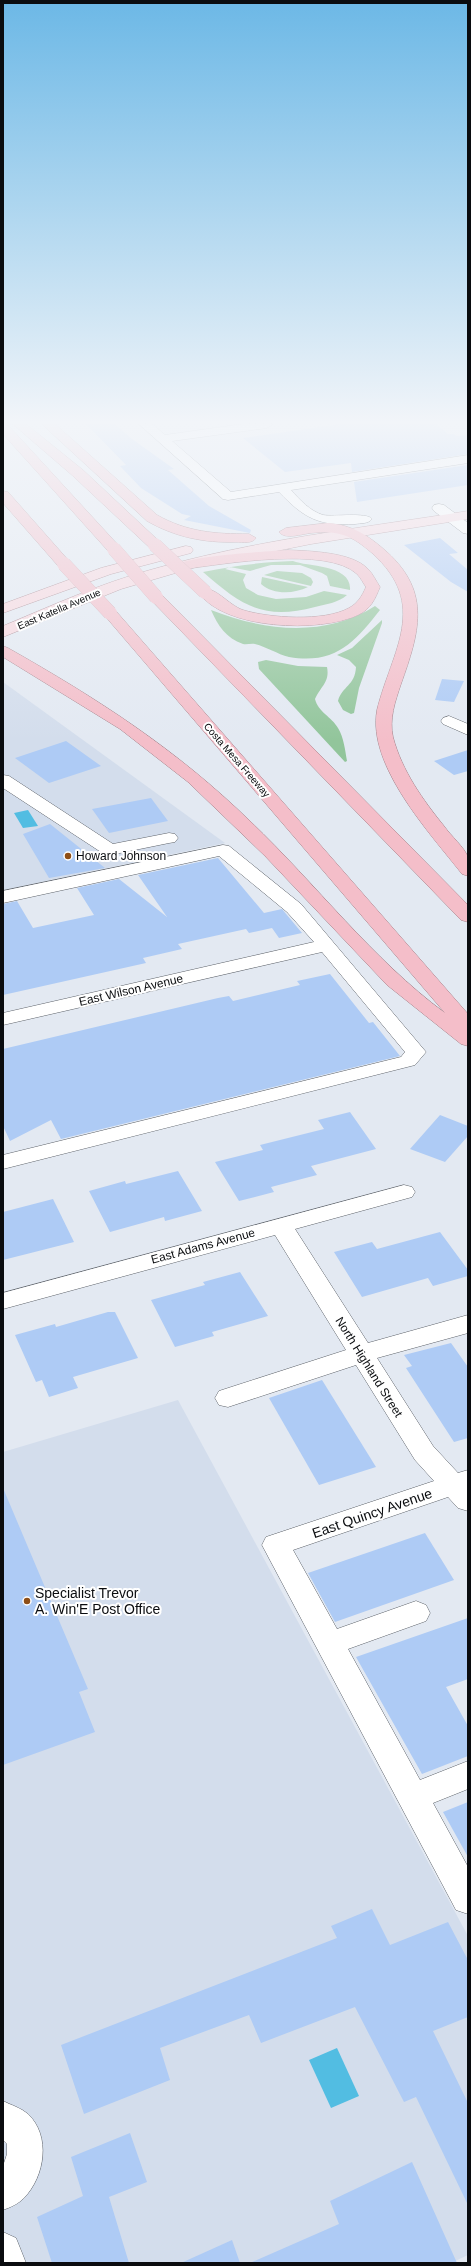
<svg xmlns="http://www.w3.org/2000/svg" width="471" height="2266" font-family="Helvetica,sans-serif">
<style>
.built{fill:#d3ddec}
.green{fill:#92c59b}
.water{fill:#52bde2}
.building{fill:#aecbf5}
.lines{fill:none;stroke-linecap:round;stroke-linejoin:round}
.minor-casing{stroke:#5e636a;stroke-width:1}
.major-casing{stroke:#a28088;stroke-width:1}
.highway-casing{stroke:#a28088;stroke-width:1}
.minor{fill:#fff;fill-rule:evenodd}
.major{fill:#f8d8df;fill-rule:evenodd}
.highway{fill:#f4bec9;fill-rule:evenodd}
.highway-bridge-casing{stroke:#a28088;stroke-width:14;stroke-linecap:butt}
.highway-bridge{stroke:#f4bec9;stroke-width:14}
.poi-dot{fill:#8e4e16;stroke:#fff;stroke-width:1.5}
.labels{text-anchor:middle;dominant-baseline:central;stroke-width:4;stroke-linejoin:round;paint-order:stroke}
.far-street-label{font-size:10px;fill:#0a0c0f;stroke:#fff}
.poi-label{font-size:12px;fill:#0a0c0f;stroke:#fff;text-anchor:start}
.street-label{font-size:12px;fill:#0a0c0f;stroke:#fff}
.near-street-label{font-size:14px;fill:#0a0c0f;stroke:#fff}
.near-poi-label{font-size:14px;fill:#0a0c0f;stroke:#fff;text-anchor:start}
</style>
<rect width="100%" height="100%" fill="#e3e9f2"/>
<!-- built -->
<g class="built">
<polygon points="3,682 225,843 3,890"/>
<polygon points="178,1400 468,1936 468,2255 451,2263 3,2263 3,1452"/>
</g>
<!-- green -->
<g class="green">
<path d="M293,561C307,567 352,564 350,590L330,586L327,576L322,573L300,565H271L250,571L230,567L225,569L246,574L243,580L246,588L258,595L276,599L306,597L324,591L347,595C338,603 326,604 315,607C263,621 241,605 203,572C233,566 262,562 293,561Z"/>
<polygon points="277,571 302,573 311,578 313,582 311,586 264,575"/>
<path d="M262,577L308,587C294,594 273,595 261,584Z"/>
<path d="M375,606L380,610C355,642 335,665 289,657C277,654 267,647 255,644C251,643 247,645 243,644C226,638 218,626 211,610C264,631 325,638 375,606Z"/>
<path d="M382,620V623L359,688L354,713L351,714L343,710L338,701C342,686 355,686 356,667L349,660L337,655L352,648Z"/>
<path d="M266,660L298,666L327,667C330,682 321,686 315,699C318,712 332,717 338,728C344,738 345,750 347,761L345,762L259,669L258,662Z"/>
</g>
<!-- water -->
<g class="water">
<polygon points="28,810 38,826 23,828 14,813"/>
<polygon points="337,2048 359,2096 331,2108 309,2060"/>
</g>
<!-- building -->
<g class="building">
<polygon points="86,424 115,424 132,439 174,469 168,470 209,506 251,530 250,533 184,520 191,516 182,514 141,488 120,466 126,465"/>
<polygon points="341,424 436,424 448,434 453,434 457,436 468,435 468,454 352,472 351,463 285,472 243,438"/>
<polygon points="468,465 468,485 357,502 354,482"/>
<polygon points="440,538 458,553 449,554 468,570 468,592 451,582 404,545"/>
<polygon points="442,679 464,681 454,702 435,700"/>
<polygon points="66,741 101,766 49,783 15,758"/>
<polygon points="468,750 468,771 454,775 434,761"/>
<polygon points="151,798 168,821 109,833 92,809"/>
<polygon points="50,824 105,868 49,878 23,834"/>
<polygon points="218,858 264,913 282,909 302,933 279,938 272,928 249,933 246,929 178,944 182,949 143,958 146,963 3,995 3,904 17,901 33,928 94,915 77,888 119,879 167,917 138,875"/>
<polygon points="330,974 369,1023 373,1022 400,1056 61,1139 51,1120 10,1141 3,1126 3,1049 218,998 229,996 233,1001 300,985 297,981"/>
<polygon points="350,1112 376,1149 311,1166 317,1175 271,1187 274,1192 239,1201 215,1162 263,1150 260,1145 324,1129 318,1120"/>
<polygon points="440,1115 468,1126 468,1136 445,1162 410,1149"/>
<polygon points="178,1171 202,1211 165,1221 164,1217 110,1232 89,1191 125,1181 126,1184"/>
<polygon points="53,1199 74,1242 3,1260 3,1212"/>
<polygon points="440,1232 468,1270 468,1276 433,1286 428,1278 362,1297 334,1252 372,1242 377,1249"/>
<polygon points="240,1272 268,1316 212,1332 214,1336 175,1347 151,1300 205,1285 203,1282"/>
<polygon points="108,1312 115,1312 138,1358 73,1377 78,1388 49,1397 42,1380 36,1382 15,1335 55,1324 56,1327"/>
<polygon points="451,1343 468,1367 468,1438 454,1442 406,1368 412,1366 404,1355"/>
<polygon points="322,1380 376,1467 319,1485 269,1398"/>
<polygon points="3,1488 88,1689 79,1692 95,1732 3,1765"/>
<polygon points="425,1533 454,1580 335,1622 308,1573"/>
<polygon points="468,1618 468,1679 446,1687 468,1726 468,1756 422,1774 356,1657"/>
<polygon points="468,1802 468,1857 443,1812"/>
<polygon points="372,1909 390,1945 448,1922 468,1960 468,2017 433,2031 468,2103 468,2205 416,2097 404,2102 355,2007 261,2043 249,2015 160,2048 170,2080 84,2114 61,2045 337,1938 331,1926"/>
<polygon points="130,2133 147,2182 109,2197 129,2263 52,2263 37,2217 83,2196 71,2157"/>
<polygon points="412,2162 457,2263 250,2263 339,2224 330,2201"/>
<polygon points="232,2240 240,2263 181,2263"/>
</g>
<g class="lines">
<defs>
<g id="minor">
<path d="M139,424H152L165,435L243,424H273L267,428L172,441L231,492L468,455V463L291,490C300,500 310,511 323,515C334,517 367,512 372,519C368,524 361,523 355,524C318,526 304,518 279,492L228,500L223,499Z"/>
<polygon points="439,504 444,505 468,523 468,534 463,533 434,511 432,508 434,505"/>
<polygon points="449,716 468,724 468,735 443,724 441,721 443,718"/>
<polygon points="3,775 9,776 113,844 169,833 175,834 178,838 175,842 169,843 110,855 104,854 3,788"/>
<polygon points="223,845 229,846 301,904 426,1052 415,1065 3,1169 3,1155 401,1057 405,1052 322,952 3,1025 3,1013 314,942 287,912 219,856 3,903 3,891"/>
<polygon points="404,1185 412,1187 415,1192 412,1197 295,1229 368,1343 468,1315 468,1333 377,1358 433,1446 458,1473 468,1470 468,1511 458,1508 448,1497 293,1550 337,1629 416,1601 426,1605 430,1613 426,1621 348,1649 420,1780 468,1761 468,1789 433,1803 468,1867 468,1914 456,1910 262,1545 266,1537 434,1481 415,1460 356,1365 228,1407 219,1405 215,1398 219,1391 346,1350 275,1235 3,1309 3,1293"/>
<path d="M3,2101C11,2105 21,2108 28,2114C51,2136 45,2176 24,2198C18,2204 11,2207 3,2210V2166L7,2154V2144L3,2140Z"/>
<polygon points="3,2232 16,2238 26,2263 3,2263"/>
</g>
<g id="major">
<path d="M468,511V519L311,544L196,567L121,589L3,637V626C51,606 99,584 150,570C254,540 362,528 468,511Z"/>
<polygon points="186,546 191,547 193,550 191,553 111,574 3,613 3,604 101,568"/>
</g>
<g id="highway">
<polygon points="3,424 7,424 119,546 121,549 119,552 109,552 3,434"/>
<polygon points="13,424 26,424 83,470 160,542 162,545 160,548 150,548 73,476"/>
<path d="M42,424H55L157,515C187,532 215,534 249,534L256,538C252,544 243,542 236,542C204,543 175,537 147,521Z"/>
<polygon points="3,491 8,492 69,561 71,564 69,567 59,567 3,503"/>
<path d="M328,523C353,525 369,536 387,552C432,593 419,633 401,684C395,702 389,719 393,737C402,771 423,800 444,826C451,836 464,847 468,857C470,862 468,870 468,876L462,874C430,833 367,766 377,710C392,650 430,605 372,553C351,535 339,530 311,533C302,534 285,540 279,532L286,528Z"/>
<path d="M288,550C310,551 352,552 368,569C373,574 376,581 380,587C375,599 371,609 358,615C320,633 224,630 198,592L200,589C215,585 228,605 243,610C269,618 324,622 349,608C358,603 362,596 366,587C363,583 361,578 357,574C327,546 224,564 185,569L178,565C184,556 272,551 288,550Z"/>
<polygon points="156,593 161,594 468,905 468,922 461,920 151,600 149,597"/>
<path d="M110,609L115,610L468,1014V1046L461,1044L387,985L265,856L188,782L120,729L3,657V646L8,648C98,699 176,749 251,822C316,884 372,959 445,1013L105,616L103,613Z"/>
</g>
</defs>
<!-- minor casing -->
<use href="#minor" class="minor-casing"/>
<!-- major casing -->
<use href="#major" class="major-casing"/>
<!-- highway casing -->
<use href="#highway" class="highway-casing"/>
<!-- minor -->
<use href="#minor" class="minor"/>
<!-- major -->
<use href="#major" class="major"/>
<!-- highway -->
<use href="#highway" class="highway"/>
<defs>
<g id="highway-bridge">
<polyline points="155,545 205,592"/>
<polyline points="114,549 156,597"/>
<polyline points="64,564 110,613"/>
</g>
</defs>
<!-- highway-bridge casing -->
<use href="#highway-bridge" class="highway-bridge-casing"/>
<!-- highway-bridge -->
<use href="#highway-bridge" class="highway-bridge"/>
</g>
<!-- sky -->
<linearGradient id="sky" x2="0" y2="1"><stop stop-color="#6cb8e6"/><stop offset="0.57" stop-color="#f2f5f9"/><stop offset="1" stop-color="#f2f5f9" stop-opacity="0"/></linearGradient>
<rect width="471" height="741" fill="url(#sky)"/>
<!-- markers -->
<g class="poi-dot">
<circle cx="68" cy="856" r="4"/>
<circle cx="27" cy="1601" r="4"/>
</g>
<g class="labels">
<!-- far-street labels -->
<g class="far-street-label">
<text transform="translate(59 609) rotate(-23)">East Katella Avenue</text>
<text transform="translate(237 760) rotate(49)">Costa Mesa Freeway</text>
</g>
<!-- poi labels -->
<g class="poi-label">
<text x="76" y="856">Howard Johnson</text>
</g>
<!-- street labels -->
<g class="street-label">
<text transform="translate(131 990) rotate(-13)">East Wilson Avenue</text>
<text transform="translate(203 1246) rotate(-15)">East Adams Avenue</text>
<text transform="translate(369 1367) rotate(58)">North Highland Street</text>
</g>
<!-- near-street labels -->
<g class="near-street-label">
<text transform="translate(372 1513) rotate(-19)">East Quincy Avenue</text>
</g>
<!-- near-poi labels -->
<g class="near-poi-label">
<text x="35" y="1593">Specialist Trevor<tspan x="35" dy="16">A. Win'E Post Office</tspan></text>
</g>
</g>
<!-- border -->
<rect width="471" height="2266" fill="none" stroke="#0a0c0f" stroke-width="8"/>
</svg>
